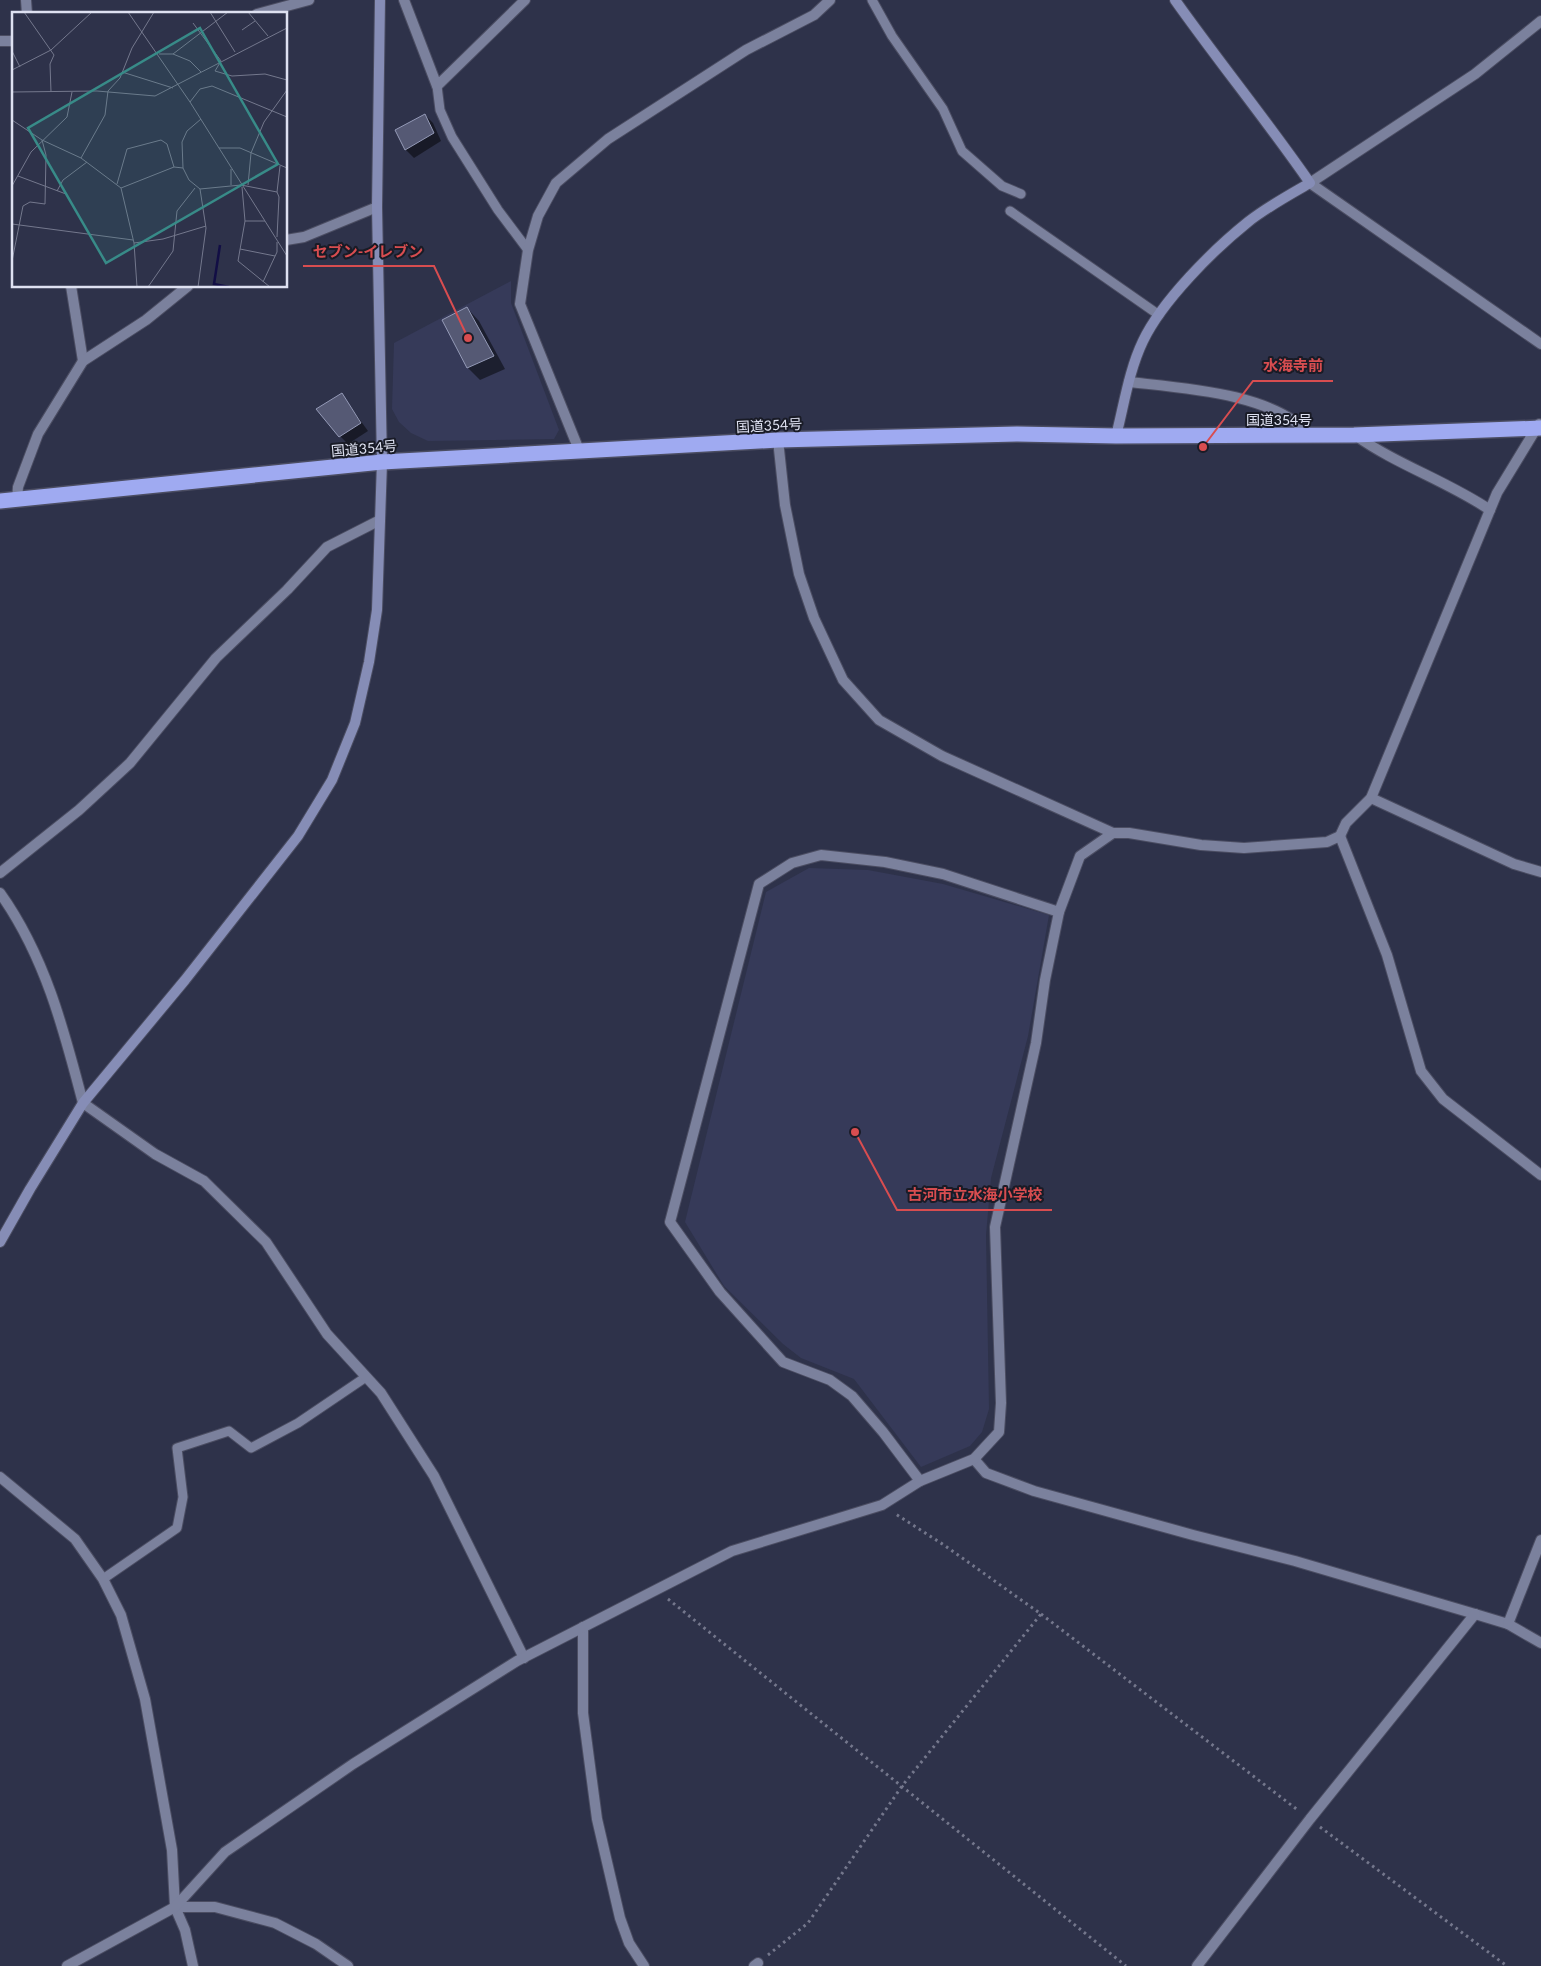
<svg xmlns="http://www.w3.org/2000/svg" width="1541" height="1966" font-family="Lato,'Noto Sans JP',sans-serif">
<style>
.built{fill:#363a59}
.shadow{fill:#0007}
.building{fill:#555974;stroke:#949ab7}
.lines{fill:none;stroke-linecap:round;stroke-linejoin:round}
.lane-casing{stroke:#4b4d62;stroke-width:11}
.street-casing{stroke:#4b4d62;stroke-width:12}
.secondary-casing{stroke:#4b4d62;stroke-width:12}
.highway-casing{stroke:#4b4d62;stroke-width:18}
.path{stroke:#74778c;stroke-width:3;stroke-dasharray:2.5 4;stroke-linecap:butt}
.lane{stroke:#7b819d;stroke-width:9}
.street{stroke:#7b819d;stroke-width:10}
.secondary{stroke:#868db6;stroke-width:10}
.highway{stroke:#9faaf1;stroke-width:15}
.labels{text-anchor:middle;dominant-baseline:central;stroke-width:4;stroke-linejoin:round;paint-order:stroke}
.street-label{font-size:14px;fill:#dee1f1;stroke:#191b26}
.inset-river{fill:none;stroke:#120e45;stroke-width:2.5}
.inset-road{fill:none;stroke:#74788d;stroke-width:1}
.view{fill:#388b88;fill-opacity:0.15;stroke:#388b88;stroke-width:2.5}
.inset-edge{fill:none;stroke:#dee1f1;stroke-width:2.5}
.leader{fill:none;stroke:#d84d50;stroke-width:2}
.callout-dot{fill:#d84d50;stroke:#191b26;stroke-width:2}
.callout-label{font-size:15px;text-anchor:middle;font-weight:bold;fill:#d84d50;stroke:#191b26;stroke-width:4;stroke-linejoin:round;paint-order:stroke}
</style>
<rect width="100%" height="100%" fill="#2e324a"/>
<!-- built -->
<g class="built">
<polygon points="511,281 511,303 559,430 554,439 428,441 411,433 399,422 392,409 394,343"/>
<polygon points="809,868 868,870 943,884 1049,915 1028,1036 991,1178 986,1235 989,1409 982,1432 970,1446 921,1467 854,1379 801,1358 783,1344 724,1286 685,1222 766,892"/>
</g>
<!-- shadow -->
<g class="shadow">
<polygon points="425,115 433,123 441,141 414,158 406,150 397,130"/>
<polygon points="467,308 479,321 505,369 480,380 468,368 444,320"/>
<polygon points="342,395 368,431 348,444 340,436"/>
</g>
<!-- building -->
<g class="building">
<polygon points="425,114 434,133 405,150 395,130"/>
<polygon points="467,307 494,356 467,368 442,320"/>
<polygon points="342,393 361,423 339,437 316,409"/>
</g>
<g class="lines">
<defs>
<g id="lane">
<polyline points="872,0 892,36 943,109 962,151 1002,186 1021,194"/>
<polyline points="437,86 440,110 452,137 498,210 528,250"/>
<polyline points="1010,211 1159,315"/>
<polyline points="103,1579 177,1528 183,1497 177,1448 229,1431 251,1448 298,1423 366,1377"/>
</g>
<g id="street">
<polyline points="26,0 27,14"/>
<polyline points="404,0 437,86 525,0"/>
<polyline points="257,14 309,0"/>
<polyline points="1541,21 1475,74 1310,183 1541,344"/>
<polyline points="0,41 14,41"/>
<polyline points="286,240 304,237 377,207"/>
<polyline points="71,286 83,361"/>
<path d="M1129,382C1182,388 1273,393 1310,435"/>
<path d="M1355,435C1397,465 1447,481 1490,510"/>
<polyline points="778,440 785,505 799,574 814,618 843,680 879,720 942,756 1113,833"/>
<polyline points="579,450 520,304 528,250 538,216 556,183 608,139 746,50 814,15 830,0"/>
<polyline points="17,500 18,487 38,434 83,361 146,320 188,286"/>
<polyline points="1371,798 1514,864 1541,872"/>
<polyline points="1340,836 1387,955 1421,1071 1443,1099 1541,1175"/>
<polyline points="0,873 79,810 130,763 216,658 287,590 327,547 380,520"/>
<path d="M0,893C45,956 64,1030 83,1103L155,1154L204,1181L266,1242L327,1334L381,1393L434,1476L524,1658"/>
<polyline points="974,1459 986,1473 1034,1491 1193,1535 1295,1561 1475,1614 1508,1624 1541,1643"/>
<polyline points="0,1477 75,1539 103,1579 121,1615 145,1699 172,1850 175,1907 185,1930 193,1966"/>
<polyline points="920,1481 883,1432 852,1396 830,1380 783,1362 720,1292 670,1222 759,884 792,863 821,855 885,862 943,874 1059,912"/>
<polyline points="1508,1624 1541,1540"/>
<polyline points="583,1627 583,1713 597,1819 620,1918 629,1943 644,1966"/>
<polyline points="175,1907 215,1907 275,1923 316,1944 348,1966"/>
<polyline points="67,1966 175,1907 225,1852 353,1764 517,1661 732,1551 882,1505 920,1481 974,1459 999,1432 1001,1403 995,1227 1036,1043 1045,980 1059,912 1080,856 1113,833 1129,833 1201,845 1244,848 1327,842 1340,836 1346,823 1371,798 1497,493 1539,424"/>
<polyline points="754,1966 758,1963"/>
<polyline points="1197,1966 1310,1819 1475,1614"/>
</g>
<g id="secondary">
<path d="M1116,436C1124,405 1129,370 1143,341C1162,301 1213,250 1248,222C1267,207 1289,195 1310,183C1267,121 1219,62 1175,0"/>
<polyline points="0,1242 30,1189 83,1103 185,980 298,836 332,780 355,723 369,662 377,610 382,462 377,207 380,0"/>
</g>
<polyline id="highway" points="0,501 382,462 778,440 1017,434 1116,436 1354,435 1541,428"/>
</defs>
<!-- lane casing -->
<use href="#lane" class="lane-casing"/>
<!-- street casing -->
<use href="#street" class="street-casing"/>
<!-- secondary casing -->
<use href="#secondary" class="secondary-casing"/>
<!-- highway casing -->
<use href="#highway" class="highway-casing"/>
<!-- path -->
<g class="path">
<polyline points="668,1599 1126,1966"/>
<polyline points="1041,1614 1299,1811"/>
<polyline points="1320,1827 1507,1966"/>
<polyline points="768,1955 808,1923 902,1786 1041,1614 944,1545 894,1513"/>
</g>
<!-- lane -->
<use href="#lane" class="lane"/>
<!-- street -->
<use href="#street" class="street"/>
<!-- secondary -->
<use href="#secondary" class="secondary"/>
<!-- highway -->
<use href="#highway" class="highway"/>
</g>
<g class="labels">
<!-- street labels -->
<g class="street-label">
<text x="1279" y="419">国道354号</text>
<text transform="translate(769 425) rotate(-3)">国道354号</text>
<text transform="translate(364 448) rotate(-5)">国道354号</text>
</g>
</g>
<!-- overview -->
<g transform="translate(12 12)">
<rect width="275" height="275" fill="#2e324a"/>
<path class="inset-river" d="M208,233L202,272L217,275"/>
<path class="inset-road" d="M12,0L42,43L38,52L39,80M116,0L178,90L275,244M198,0L223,40M236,0L256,24M181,11L209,49M230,18L243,9M0,39L8,55M147,42H161L178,49L189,60M161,42L216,0M209,49L203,59L220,64L253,62L275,68M0,58L39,38L80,0M110,60L161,76M0,80L85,79L143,84L275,16M178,90L188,77L200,74L275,105M189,107L175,119L170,130L171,156L177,168L188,177L229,173L265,180L267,185L265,225M0,108L30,128L69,146L109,176L162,155L171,156M207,136H228L275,156M69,146L93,103L96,79L108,66L120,36L142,0M219,157V173M6,164L54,182M105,172L115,137L149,128L155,132L162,155M236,173L239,141L252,110L275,78M0,174L19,140L55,105L60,80M230,175L233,209L226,249L258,275M109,176L122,231L125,275M45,179L51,168L75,150M265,180L268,154M233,209H253M0,212L121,228M122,231L151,227L194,214M228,237L263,244M0,249L11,194L18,190L33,192L34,143L30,128M251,270L265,240V230M136,275L161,239L165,199L183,176M186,275L194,216L188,177"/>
<path class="view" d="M188,16L266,152L94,251L16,116Z"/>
<rect width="275" height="275" class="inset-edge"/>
</g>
<!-- callouts -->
<path class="leader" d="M468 338L434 266H303M1203 447L1253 381H1333M855 1132L897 1210H1052"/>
<g class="callout-dot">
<circle cx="468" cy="338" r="5"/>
<circle cx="1203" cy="447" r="5"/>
<circle cx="855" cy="1132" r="5"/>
</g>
<g class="callout-label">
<text x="368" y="257">セブン-イレブン</text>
<text x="1293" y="371">水海寺前</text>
<text x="975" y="1200">古河市立水海小学校</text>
</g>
</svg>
